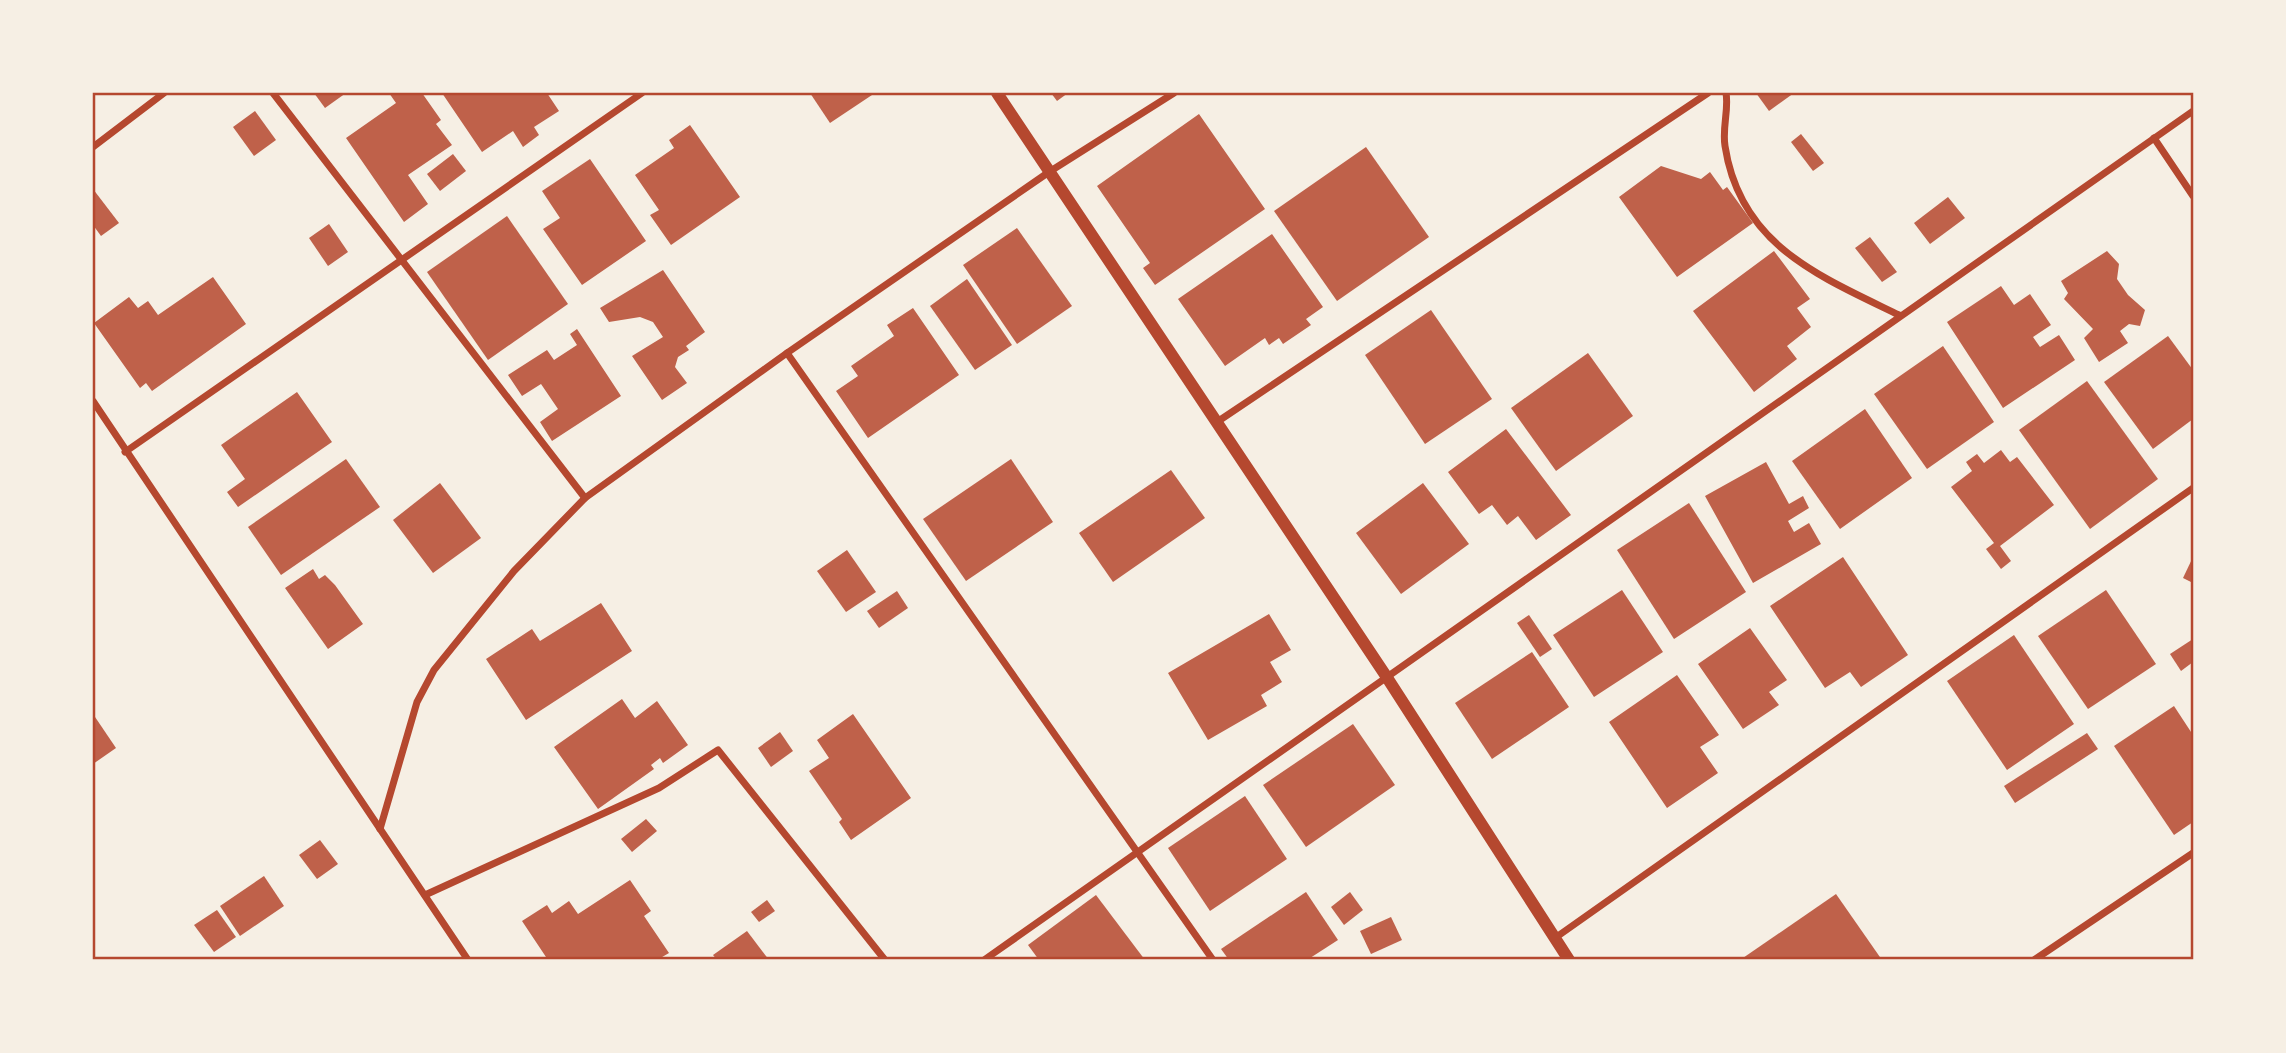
<svg xmlns="http://www.w3.org/2000/svg" width="2286" height="1053" font-family="'Open Sans',sans-serif">
<style>
.building{fill:#bf614a}
.lines{fill:none;stroke-linecap:round;stroke-linejoin:round}
.minor{stroke:#b5482f;stroke-width:7}
.tertiary{stroke:#b5482f;stroke-width:12}
.neatline{fill:none;stroke:#b5482f;stroke-width:2.5}
</style>
<rect width="100%" height="100%" fill="#f6efe4"/>
<!-- building -->
<g class="building">
<polygon points="314,93 346,93 325,108"/>
<polygon points="389,93 422,93 441,120 436,124 452,145 408,175 428,204 404,222 346,138 396,103"/>
<polygon points="442,93 547,93 559,111 534,127 539,135 523,147 513,131 482,152"/>
<polygon points="810,93 875,93 830,123"/>
<polygon points="1051,93 1068,93 1057,101"/>
<polygon points="1756,93 1794,93 1769,111"/>
<polygon points="255,111 276,140 254,156 233,127"/>
<polygon points="1199,114 1265,209 1155,285 1143,268 1150,263 1097,186"/>
<polygon points="690,125 740,197 671,245 650,215 659,210 635,175 674,148 669,140"/>
<polygon points="1801,134 1824,163 1813,171 1791,142"/>
<polygon points="1366,147 1429,237 1337,301 1274,211"/>
<polygon points="453,154 466,171 440,191 427,174"/>
<polygon points="590,159 646,241 582,285 543,229 560,218 542,191"/>
<polygon points="1661,166 1701,179 1710,172 1723,190 1727,187 1753,223 1677,277 1619,197"/>
<polygon points="93,189 119,223 101,236 93,225"/>
<polygon points="1948,197 1965,218 1930,244 1914,223"/>
<polygon points="507,216 568,304 488,360 427,272"/>
<polygon points="329,224 348,252 328,266 309,238"/>
<polygon points="1017,228 1072,306 1017,344 963,265"/>
<polygon points="1272,234 1323,307 1306,319 1311,325 1283,344 1279,338 1269,345 1265,338 1225,366 1178,299"/>
<polygon points="1870,237 1897,272 1882,282 1855,248"/>
<polygon points="1774,251 1810,299 1797,308 1811,327 1787,346 1797,359 1754,392 1693,311"/>
<polygon points="2107,251 2119,264 2117,279 2128,295 2145,310 2140,326 2129,324 2120,331 2128,343 2099,362 2084,338 2093,329 2064,299 2068,293 2061,281"/>
<polygon points="663,270 705,332 686,346 689,350 678,357 675,367 687,383 662,400 632,356 663,337 653,322 640,317 609,322 600,308"/>
<polygon points="213,277 246,324 152,391 146,383 140,388 94,323 129,297 138,308 148,301 158,315"/>
<polygon points="967,279 1012,345 975,370 930,306"/>
<polygon points="2001,286 2014,305 2030,294 2051,325 2033,337 2040,347 2059,335 2075,360 2003,408 1947,322"/>
<polygon points="913,308 959,375 868,438 836,391 858,376 851,366 894,336 887,325"/>
<polygon points="1431,310 1492,399 1425,444 1365,355"/>
<polygon points="577,329 621,396 552,441 540,422 558,409 541,384 522,396 508,375 547,350 554,360 577,345 570,334"/>
<polygon points="2168,336 2193,370 2193,419 2153,449 2104,382"/>
<polygon points="1943,346 1994,422 1927,469 1874,394"/>
<polygon points="1588,353 1633,416 1556,471 1511,408"/>
<polygon points="2087,381 2158,479 2090,529 2019,430"/>
<polygon points="297,392 332,442 238,507 227,492 245,479 221,445"/>
<polygon points="1865,409 1912,478 1840,529 1792,461"/>
<polygon points="1506,429 1571,515 1536,540 1518,516 1507,525 1492,505 1479,514 1448,472"/>
<polygon points="2001,450 2010,462 2017,457 2054,505 2000,546 2011,561 2001,569 1986,549 1994,543 1951,487 1972,471 1966,462 1977,454 1984,463"/>
<polygon points="346,459 380,507 281,575 248,527"/>
<polygon points="1011,459 1053,522 966,581 923,519"/>
<polygon points="1766,462 1789,504 1803,496 1809,508 1788,521 1794,532 1809,523 1821,544 1753,583 1705,496"/>
<polygon points="1171,470 1205,518 1113,582 1079,533"/>
<polygon points="440,483 481,538 433,573 393,520"/>
<polygon points="1423,483 1469,544 1401,594 1356,533"/>
<polygon points="1689,503 1746,592 1674,639 1617,550"/>
<polygon points="847,550 876,592 846,612 817,571"/>
<polygon points="1843,557 1908,655 1861,687 1850,672 1825,688 1770,606"/>
<polygon points="2193,557 2193,583 2183,578"/>
<polygon points="313,569 319,579 325,575 335,585 363,624 328,649 285,588"/>
<polygon points="1622,590 1663,652 1594,697 1553,635"/>
<polygon points="2106,590 2156,664 2088,709 2038,636"/>
<polygon points="897,591 908,608 879,628 867,611"/>
<polygon points="601,603 632,651 526,720 486,659 532,629 540,641"/>
<polygon points="1269,614 1291,650 1270,662 1282,682 1261,695 1267,706 1208,740 1168,673"/>
<polygon points="1529,615 1552,649 1540,657 1517,623"/>
<polygon points="1750,628 1787,680 1769,692 1779,705 1743,729 1698,664"/>
<polygon points="2014,635 2074,724 2007,770 1947,681"/>
<polygon points="2193,639 2193,662 2181,671 2170,654"/>
<polygon points="1532,652 1569,707 1492,759 1455,703"/>
<polygon points="1677,675 1719,735 1700,747 1718,773 1667,808 1609,722"/>
<polygon points="622,699 635,718 657,701 688,745 663,763 660,758 651,765 654,769 598,809 554,747"/>
<polygon points="2174,706 2193,735 2193,822 2174,835 2114,746"/>
<polygon points="93,714 116,748 93,764"/>
<polygon points="853,714 911,798 851,840 839,822 842,819 809,771 829,758 817,740"/>
<polygon points="1353,724 1395,785 1306,847 1263,785"/>
<polygon points="780,732 793,751 771,767 758,748"/>
<polygon points="2087,733 2098,749 2015,803 2004,786"/>
<polygon points="1245,796 1287,859 1210,911 1168,848"/>
<polygon points="646,819 657,831 632,852 621,839"/>
<polygon points="320,840 338,864 317,879 299,855"/>
<polygon points="264,876 284,906 240,936 220,906"/>
<polygon points="630,880 651,911 644,916 669,953 657,960 548,960 522,921 547,905 552,913 569,901 578,914"/>
<polygon points="1306,892 1338,940 1307,960 1229,960 1221,949"/>
<polygon points="1350,892 1363,910 1344,925 1331,907"/>
<polygon points="1836,894 1882,960 1740,960"/>
<polygon points="1096,895 1145,960 1039,960 1028,945"/>
<polygon points="767,900 775,911 759,922 751,912"/>
<polygon points="217,910 236,937 214,952 194,925"/>
<polygon points="1391,917 1402,940 1371,954 1360,931"/>
<polygon points="747,931 769,960 717,960 713,955"/>
</g>
<g class="lines">
<!-- minor -->
<g class="minor">
<polyline points="273,93 585,498"/>
<path d="M1726,93C1729,109 1722,128 1725,146C1740,245 1819,276 1899,315"/>
<polyline points="2154,138 2193,196"/>
<polyline points="93,147 164,93"/>
<polyline points="787,353 1213,960"/>
<polyline points="93,401 468,960"/>
<polyline points="1217,422 1708,93"/>
<polyline points="125,452 642,93"/>
<polyline points="380,829 417,702 434,670 514,571 585,498 787,353 1049,172 1174,93"/>
<polyline points="425,895 659,788 718,750 885,960"/>
<polyline points="1555,938 2193,488"/>
<polyline points="984,960 2193,111"/>
<polyline points="2034,960 2193,853"/>
</g>
<!-- tertiary -->
<polyline class="tertiary" points="997,93 1386,676 1569,960"/>
</g>
<!-- border -->
<rect width="2286" height="1053" fill="none" stroke="#f6efe4" stroke-width="189"/>
<rect x="94" y="94" width="2098" height="864" class="neatline"/>
</svg>
